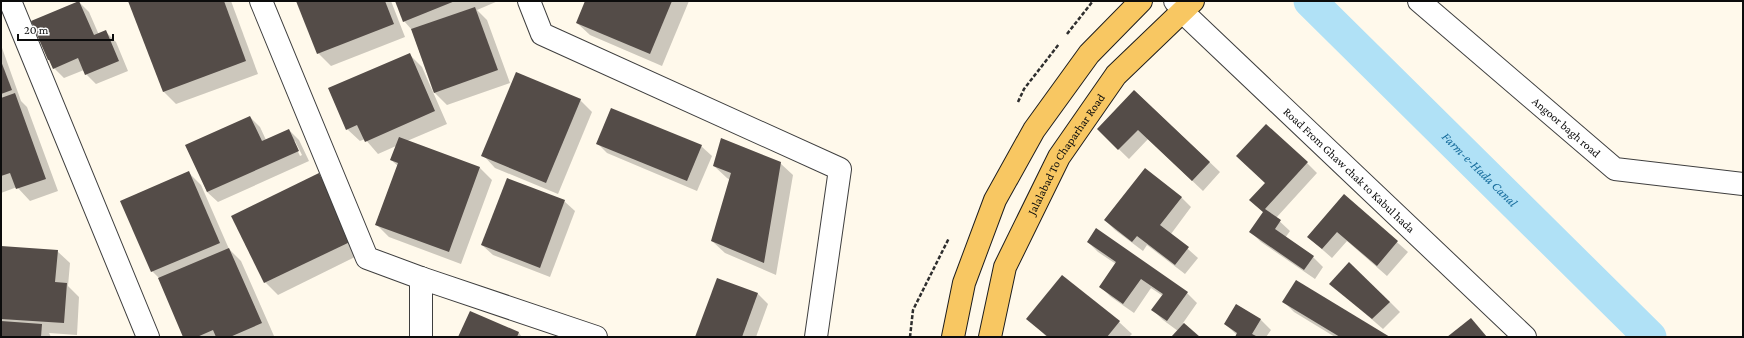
<svg xmlns="http://www.w3.org/2000/svg" width="1744" height="338" font-family="'Crimson Pro',serif">
<style>
.shadow{fill:#0003;fill-rule:evenodd}
.lines{fill:none;stroke-linecap:round;stroke-linejoin:round}
.canal{stroke:#b0e1f6;stroke-width:33}
.building{fill:#544c48}
.minor-casing{stroke:#3f3f3f;stroke-width:24}
.major-casing{stroke:#1d1d1d;stroke-width:24}
.path{stroke:#2e2e2e;stroke-width:2.5;stroke-dasharray:4 2;stroke-linecap:butt}
.minor{stroke:#fff;stroke-width:22}
.major{stroke:#f8c762;stroke-width:22}
.labels{text-anchor:middle;dominant-baseline:central;stroke-width:4;stroke-linejoin:round;paint-order:stroke}
.street-label{font-size:12px;fill:#0c0c0c;stroke:#fff}
.water-label{font-size:13px;font-style:italic;fill:#166c9c;stroke:#fff}
</style>
<rect width="100%" height="100%" fill="#fff9eb"/>
<!-- shadow -->
<g class="shadow">
<polygon points="129,1 231,1 258,74 176,104 164,92"/>
<polygon points="297,1 391,1 405,37 331,66 318,53"/>
<polygon points="396,1 498,1 477,10 487,20 510,83 447,105 433,91 412,30 404,21"/>
<polygon points="586,1 689,1 662,66 590,35 577,23"/>
<polygon points="79,2 89,12 99,35 106,32 116,42 128,71 96,84 86,74 84,70 64,78 54,68"/>
<polygon points="1,45 21,101 27,107 58,191 30,201 17,187 1,193"/>
<polygon points="409,54 422,67 447,124 407,141 480,168 492,180 461,264 389,237 376,224 398,166 391,160 396,146 378,154 365,139 360,141 347,129"/>
<polygon points="1135,91 1220,172 1203,191 1148,139 1129,159 1098,129"/>
<polygon points="580,100 592,112 558,194 495,168 483,155"/>
<path d="M250,117L260,127L266,140L289,130L299,140L309,161L218,202L207,192L187,145ZM293,141H295L302,155L300,156Z"/>
<polygon points="597,143 701,146 712,156 697,191 607,153"/>
<polygon points="780,163 793,175 776,275 725,253 712,241 730,180 727,178 714,166"/>
<polygon points="1307,163 1317,173 1276,218 1290,231 1285,238 1313,257 1323,267 1315,279 1261,242 1251,232 1264,213 1250,200"/>
<polygon points="189,173 201,185 229,249 241,261 274,336 184,337 159,278 152,271"/>
<polygon points="319,175 331,187 363,253 278,295 265,282"/>
<polygon points="1344,195 1408,252 1387,276 1347,241 1332,258 1308,237"/>
<polygon points="1181,197 1191,207 1171,234 1198,258 1185,274 1147,245 1143,251 1115,230 1105,220"/>
<polygon points="564,201 575,211 550,277 493,255 482,245"/>
<polygon points="1088,242 1187,293 1197,303 1183,323 1198,337 1172,337 1178,331 1163,320 1153,310 1163,296 1151,288 1134,313 1111,297 1101,287 1116,264 1098,252"/>
<polygon points="1,247 57,251 70,263 68,286 79,297 77,335 49,333 51,337 1,337"/>
<polygon points="718,280 758,294 768,304 756,337 696,337"/>
<polygon points="1331,284 1390,302 1400,312 1383,329"/>
<polygon points="1284,302 1388,337 1335,337 1294,312"/>
<polygon points="1237,305 1261,320 1271,330 1266,337 1236,337 1237,335 1225,324"/>
<polygon points="470,312 519,333 522,337 459,337"/>
<polygon points="1028,319 1119,322 1132,334 1129,337 1047,337"/>
</g>
<g class="lines">
<!-- canal -->
<path class="canal" id="s1" d="M1310,1L1650,337"/>
</g>
<!-- building -->
<g class="building">
<polygon points="79,1 94,35 106,30 119,61 85,75 78,58 53,69 49,60 48,60 31,21"/>
<polygon points="128,1 224,1 246,61 163,92"/>
<polygon points="296,1 385,1 394,24 317,54"/>
<polygon points="395,1 455,1 403,22"/>
<polygon points="585,1 672,1 650,54 576,23"/>
<polygon points="475,7 498,70 434,93 411,29"/>
<polygon points="410,53 435,111 365,142 357,125 346,130 328,88"/>
<polygon points="1,61 12,90 1,94"/>
<polygon points="516,72 581,99 546,183 481,156"/>
<polygon points="1134,90 1210,162 1192,181 1138,130 1118,150 1097,129"/>
<polygon points="15,93 46,179 16,189 10,173 1,176 1,98"/>
<polygon points="611,108 702,145 687,181 596,144"/>
<polygon points="250,116 262,141 289,129 299,151 207,192 185,145"/>
<polygon points="1266,124 1308,162 1265,209 1281,220 1275,229 1314,256 1304,270 1249,232 1263,212 1249,200 1265,183 1236,156"/>
<polygon points="399,137 480,167 449,252 375,225 398,163 390,160"/>
<polygon points="721,138 781,162 764,263 711,241 731,173 713,166"/>
<polygon points="1145,168 1182,197 1160,225 1189,247 1175,265 1137,236 1132,242 1104,220"/>
<polygon points="189,171 220,243 151,272 120,201"/>
<polygon points="319,173 352,241 264,283 231,216"/>
<polygon points="507,178 565,200 540,268 481,245"/>
<polygon points="1344,194 1398,241 1377,266 1337,232 1322,249 1307,237"/>
<polygon points="1096,228 1188,292 1167,321 1151,310 1163,294 1141,279 1123,304 1099,287 1116,262 1087,242"/>
<polygon points="1,246 58,250 55,282 67,283 64,323 1,319"/>
<polygon points="229,248 262,323 230,337 216,337 213,330 197,337 183,337 158,278"/>
<polygon points="1349,262 1390,302 1372,319 1329,284"/>
<polygon points="1062,275 1120,321 1107,337 1048,337 1026,319"/>
<polygon points="717,278 758,293 742,337 695,337"/>
<polygon points="1296,280 1390,337 1340,337 1282,302"/>
<polygon points="1236,304 1261,319 1252,334 1258,337 1235,337 1237,333 1224,324"/>
<polygon points="470,311 519,332 517,337 458,337"/>
<polygon points="1471,318 1487,337 1447,337"/>
<polygon points="1,321 42,324 41,337 1,337"/>
<polygon points="1184,323 1200,337 1171,337"/>
</g>
<g class="lines">
<defs>
<g id="minor">
<polyline points="10,1 148,337"/>
<polyline points="261,1 367,258 421,278 596,337"/>
<polyline points="529,1 542,34 840,169 816,337"/>
<path id="s2" d="M1175,1L1190,19L1525,337"/>
<path id="s3" d="M1419,1L1615,169L1743,184"/>
<polyline points="421,278 421,337"/>
</g>
<g id="major">
<polyline points="953,337 964,283 995,200 1034,130 1089,54 1141,1"/>
<path id="s4" d="M990,337L1005,267L1059,157L1116,75L1193,1"/>
</g>
</defs>
<!-- minor casing -->
<use href="#minor" class="minor-casing"/>
<!-- major casing -->
<use href="#major" class="major-casing"/>
<!-- path -->
<g class="path">
<polyline points="1067,34 1093,1"/>
<polyline points="1018,102 1024,89 1059,44"/>
<polyline points="910,337 913,310 949,238"/>
</g>
<!-- minor -->
<use href="#minor" class="minor"/>
<!-- major -->
<use href="#major" class="major"/>
</g>
<g class="labels">
<!-- street labels -->
<g class="street-label">
<text stroke="none"><textPath href="#s3" startOffset="194">Angoor bagh road</textPath></text>
<text stroke="none"><textPath href="#s4" startOffset="200">Jalalabad To Chaparhar Road</textPath></text>
<text stroke="none"><textPath href="#s2" startOffset="243">Road From Ghaw chak to Kabul hada</textPath></text>
</g>
<!-- water labels -->
<g class="water-label">
<text stroke="none"><textPath href="#s1" startOffset="239">Farm-e-Hada Canal</textPath></text>
</g>
</g>
<!-- border -->
<rect width="1744" height="338" fill="none" stroke="#0c0c0c" stroke-width="4"/>
<!-- scale -->
<path d="M18 34v6h95v-6" fill="none" stroke="#0c0c0c" stroke-width="2"/>
<text x="24" y="34" font-size="12" fill="#0c0c0c" stroke="#ffffff" stroke-width="3" paint-order="stroke">20 m</text>
</svg>
